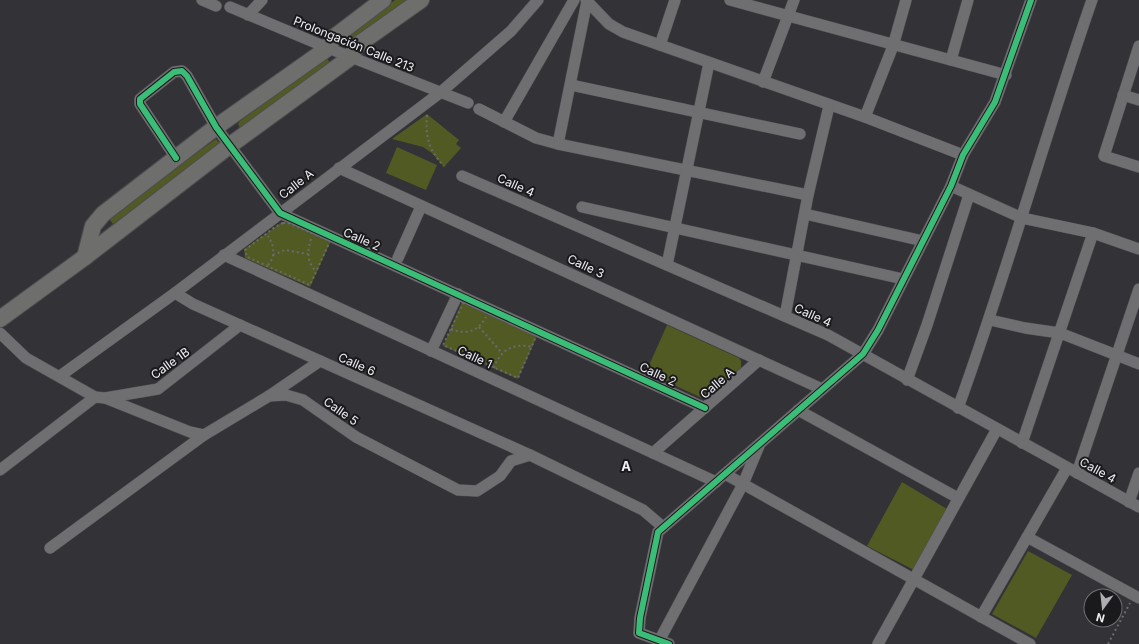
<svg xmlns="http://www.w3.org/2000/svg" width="1139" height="644" font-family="Inter,sans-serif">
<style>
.green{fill:#515a23}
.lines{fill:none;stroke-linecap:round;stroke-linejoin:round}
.street-casing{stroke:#4f4d51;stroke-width:12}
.secondary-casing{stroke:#4f4d51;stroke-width:18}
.path{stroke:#6b6a6d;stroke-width:2;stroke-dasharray:2 3;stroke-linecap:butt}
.street{stroke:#6f6f72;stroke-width:11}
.secondary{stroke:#6e6e6c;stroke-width:16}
.cycleway-casing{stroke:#1a191c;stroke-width:8}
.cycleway{stroke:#3abd76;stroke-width:6}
.labels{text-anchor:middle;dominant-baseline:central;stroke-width:4;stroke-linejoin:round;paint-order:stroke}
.street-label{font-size:12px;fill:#f1eff4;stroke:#1a191c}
.neighbourhood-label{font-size:13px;font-weight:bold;fill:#f1eff4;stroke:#1a191c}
</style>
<rect width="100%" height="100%" fill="#333236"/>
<!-- green -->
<g class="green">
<polygon points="395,0 409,0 351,44 346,40 347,35"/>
<polygon points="325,58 327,58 330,63 242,128 240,128 238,124 240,121"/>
<polygon points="427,114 459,140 456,144 461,148 444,167 432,153 423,147 392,139"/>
<polygon points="216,139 220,143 219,147 113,224 108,217"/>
<polygon points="397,147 437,165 426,190 386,173"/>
<polygon points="282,222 288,222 331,241 310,287 245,258 244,249"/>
<polygon points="462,302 538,334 518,379 443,346"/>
<polygon points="667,325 739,358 741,361 741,368 704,399 646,372"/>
<polygon points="902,482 947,509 914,570 867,546"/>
<polygon points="1028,551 1072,575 1036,638 992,614"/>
</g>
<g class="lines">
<defs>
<g id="street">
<polyline points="202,0 216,6"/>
<polyline points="586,0 609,24 623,32 865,117 963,155"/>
<polyline points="730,0 1006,75"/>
<polyline points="230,7 328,48 468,103"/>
<polyline points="248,15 262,0"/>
<polyline points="660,45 675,0"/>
<polyline points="1139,46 1104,156 1139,167"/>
<polyline points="951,60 968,0"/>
<polyline points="763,82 794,0"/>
<polyline points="571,85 800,134"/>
<polyline points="1123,95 1139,100"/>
<polyline points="479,109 536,138 558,144 808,195"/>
<polyline points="865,117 893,46 906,0"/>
<polyline points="504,122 574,0"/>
<polyline points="558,144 587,1"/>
<polyline points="176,158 140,104 140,99 174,72 182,71 187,76 216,127 280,213 705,408"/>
<polyline points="339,168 822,389"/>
<polyline points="462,176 828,335 1139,507"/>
<polyline points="951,186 1022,218 1093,233 1139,249"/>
<polyline points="582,207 903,279"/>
<polyline points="805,214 923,241"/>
<polyline points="224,255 716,482"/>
<polyline points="398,258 419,211"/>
<polyline points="667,265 709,63"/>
<polyline points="175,293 193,304 530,455"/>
<polyline points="785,316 808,195 829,106"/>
<polyline points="990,320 1025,328 1060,333 1139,364"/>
<polyline points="0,333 26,358 95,397 105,398 190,432 204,435 269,396 286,395 303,400 356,437 458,490 477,491 500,476 511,461 530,455 643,510 663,527"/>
<polyline points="431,351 458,294"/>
<polyline points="60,376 175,293 441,92 511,31 538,0"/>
<polyline points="907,380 927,325 969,195"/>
<polyline points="269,396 320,361"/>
<polyline points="105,398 158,389 240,325"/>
<path d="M958,408C1007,273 1045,135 1092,0"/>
<polyline points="798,410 958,498"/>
<polyline points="1022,443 1093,233"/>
<polyline points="653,453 759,360"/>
<polyline points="0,470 95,397"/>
<polyline points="1077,473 1139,289"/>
<polyline points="725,474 1030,644"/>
<polyline points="1129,502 1139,473"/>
<polyline points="1027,537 1139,598"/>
<polyline points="50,548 204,435"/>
<polyline points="981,617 1067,468"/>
<polyline points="659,641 743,484 759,446"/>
<polyline points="669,644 639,633 640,618 658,532 863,354 878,330 951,186 963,155 995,102 1031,0"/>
<polyline points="878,644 997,429"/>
</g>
<g id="secondary">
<polyline points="85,257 93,226 103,214 216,127 328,48 333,38 383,0"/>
<polyline points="0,319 85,257 229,146 351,57 356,46 421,0"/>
</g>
</defs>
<!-- street casing -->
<use href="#street" class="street-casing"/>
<!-- secondary casing -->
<use href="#secondary" class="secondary-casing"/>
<!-- path -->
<g class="path">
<path d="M427,115C425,136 429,151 444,166"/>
<polygon points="283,223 288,223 330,241 310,285 247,257 245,250 275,227"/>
<path d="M311,239C307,251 307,263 316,271"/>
<polyline points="273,255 285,250 308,254"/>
<path d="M268,265C276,256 274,245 268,236"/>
<polygon points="464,302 537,334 518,378 443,345"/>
<polyline points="479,327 502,353"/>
<path d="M451,329C466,335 478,332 486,317"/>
<path d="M494,368C499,351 514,342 531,347"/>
<polyline points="1108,644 1130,603"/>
</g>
<!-- street -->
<use href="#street" class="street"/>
<!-- secondary -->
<use href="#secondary" class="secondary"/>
<defs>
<g id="cycleway">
<polyline points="176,158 140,104 140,99 174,72 182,71 187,76 216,127 280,213 705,408"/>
<polyline points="669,644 639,633 640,618 658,532 863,354 878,330 951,186 963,155 995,102 1031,0"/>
</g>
</defs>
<!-- cycleway casing -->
<use href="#cycleway" class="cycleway-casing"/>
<!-- cycleway -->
<use href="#cycleway" class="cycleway"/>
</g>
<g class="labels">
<!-- street labels -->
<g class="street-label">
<text transform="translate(354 44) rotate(22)">Prolongación Calle 213</text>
<text transform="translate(296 184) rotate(-38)">Calle A</text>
<text transform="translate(516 185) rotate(24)">Calle 4</text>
<text transform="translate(362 239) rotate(24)">Calle 2</text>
<text transform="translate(586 266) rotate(25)">Calle 3</text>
<text transform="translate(813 315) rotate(24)">Calle 4</text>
<text transform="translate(475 357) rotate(25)">Calle 1</text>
<text transform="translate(170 363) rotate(-36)">Calle 1B</text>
<text transform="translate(357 364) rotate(24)">Calle 6</text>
<text transform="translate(658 374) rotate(25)">Calle 2</text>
<text transform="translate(717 383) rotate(-41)">Calle A</text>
<text transform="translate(341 411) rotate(35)">Calle 5</text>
<text transform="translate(1098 470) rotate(29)">Calle 4</text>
</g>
<!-- neighbourhood labels -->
<g class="neighbourhood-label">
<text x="626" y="466">A</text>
</g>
</g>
<!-- north arrow -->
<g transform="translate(1103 608) rotate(195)"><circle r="19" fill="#1a191c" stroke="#706f72"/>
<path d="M0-3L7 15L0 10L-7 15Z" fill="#aeadb2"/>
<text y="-6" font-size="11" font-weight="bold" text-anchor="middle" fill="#f1eff4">N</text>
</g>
</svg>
